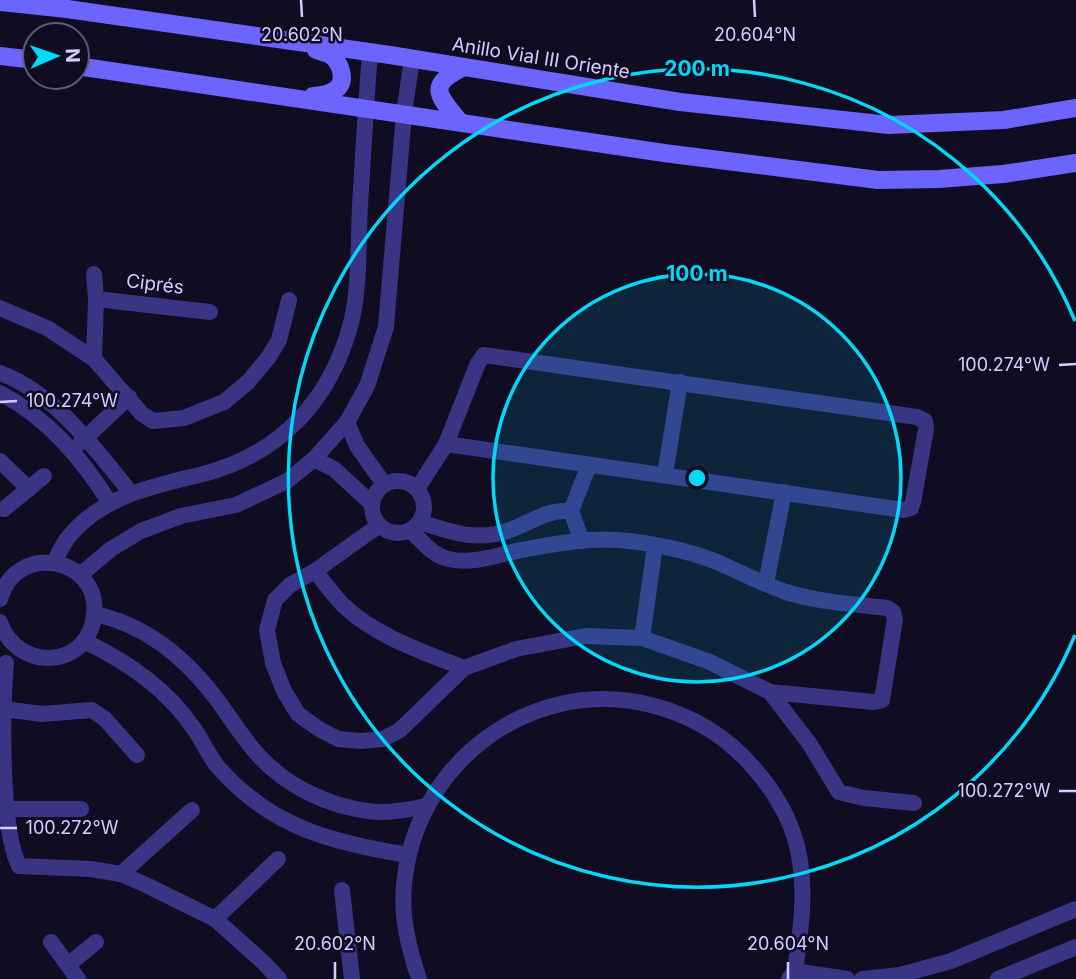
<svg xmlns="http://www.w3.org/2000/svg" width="1076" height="979" font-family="Inter,sans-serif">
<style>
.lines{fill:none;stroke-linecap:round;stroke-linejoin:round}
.minor{stroke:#393484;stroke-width:16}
.secondary{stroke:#6b64ff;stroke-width:18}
.ticks{fill:none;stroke:#d4cdff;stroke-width:2.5}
.ring{fill:none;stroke:#00d9f8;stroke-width:3.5}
.labels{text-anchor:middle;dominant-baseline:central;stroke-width:5;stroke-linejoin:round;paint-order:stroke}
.street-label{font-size:19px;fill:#d4cdff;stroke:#100c22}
.ticks-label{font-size:18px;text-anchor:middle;fill:#d4cdff;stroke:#100c22;stroke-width:5;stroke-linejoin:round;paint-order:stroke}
.centre{fill:#00d9f8;stroke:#100c22;stroke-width:3.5}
.ring-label{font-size:21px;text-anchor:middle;font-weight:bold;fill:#00d9f8;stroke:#100c22;stroke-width:5;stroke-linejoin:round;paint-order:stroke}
</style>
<rect width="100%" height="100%" fill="#100c22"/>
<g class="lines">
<!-- minor -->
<g class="minor">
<polyline points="94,274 96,299 94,359"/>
<polyline points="96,299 210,312"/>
<polyline points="0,308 47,328 94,359 142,414 153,421 184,418 224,402 248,382 268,358 279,340 289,300"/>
<path d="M0,373C56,394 95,449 131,493"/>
<path d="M0,393C48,418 82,459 110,503"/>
<polyline points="347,422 357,446 384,484"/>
<polyline points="80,443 129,397"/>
<polyline points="314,459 334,469 371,503"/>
<polyline points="0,461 29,489"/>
<polyline points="665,474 680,382"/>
<circle cx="398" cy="507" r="26"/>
<polyline points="417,489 446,444 478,363 484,355 917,417 925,421 926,429 913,502 911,508 903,510 446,444"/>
<polyline points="4,509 44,476"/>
<polyline points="571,511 589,465"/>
<polyline points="571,511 582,541"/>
<path d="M420,522C451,532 478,542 510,530C530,523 547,509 571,511"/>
<polyline points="378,526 315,571 290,585 275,600 267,630 273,663 284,691 298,714 319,729 338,739 361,741 383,739 400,730 464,668 516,649 585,636 642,638 710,662 770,692 809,743 839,792 864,798 914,803"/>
<path d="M411,531C422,541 433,556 449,559C474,565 498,554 522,550C553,544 587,538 618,540C648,542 690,551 717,562C740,572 763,584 786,592C818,602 853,604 887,608L893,612L895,619L882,700L874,702L770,692"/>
<path d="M54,562C58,555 62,546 67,539C100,496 154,486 203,474C281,454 331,399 351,323C360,288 358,243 360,206C363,155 366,104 370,53"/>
<path d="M315,571C324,582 333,595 343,605C375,636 423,652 464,668"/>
<polyline points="80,575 111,549 141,531 181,516 236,505 287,481 314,459 347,422 367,386 386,327 404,113 412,59"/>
<polyline points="766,583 784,492"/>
<path d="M0,599C16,541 101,557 94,615C88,670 17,672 0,622"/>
<path d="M95,614C146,625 187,659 218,701C232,720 244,740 260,757C287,786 328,806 368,811C387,814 408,810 426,806"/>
<polyline points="642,638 655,546"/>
<path d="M84,641C126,661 165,687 192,726C202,739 208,755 218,767C270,827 333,843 408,855"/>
<path d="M6,663C2,711 0,827 19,866L91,869L121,874L144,884L215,919L264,963L279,979"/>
<polyline points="3,709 42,714 92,710 105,719 137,755"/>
<polyline points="4,809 81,809"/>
<polyline points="121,874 192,810"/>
<polyline points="342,890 352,979"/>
<polyline points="215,919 278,859"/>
<polyline points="51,942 78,979"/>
<polyline points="69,964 96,942"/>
<polyline points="795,971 847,979"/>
<path d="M419,979C409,949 401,918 404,886C414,763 531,675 651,705C691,715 726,736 753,767C776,793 795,826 800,861C806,898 800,934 795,971L789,979"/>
<polyline points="862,979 900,975 951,961 1076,909"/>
<polyline points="998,979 1076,947"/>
</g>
<!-- secondary -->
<g class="secondary">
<polyline points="0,2 67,9 390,55 680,102 889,125 1004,120 1076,108"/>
<polyline points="0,56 35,60"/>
<polyline points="77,66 664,153 878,180 939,179 1003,174 1076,163"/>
<path d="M313,96C329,95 346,90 341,71C340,66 336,59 332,56C328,53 321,52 316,50"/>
<path d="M460,122C438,95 426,86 464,67"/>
</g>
</g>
<!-- ticks -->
<path class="ticks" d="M301,0L302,17M754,0L755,17M1059,365L1076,364M0,402L17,401M1059,791H1076M0,828H17M335,962V979M788,962V979"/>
<!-- distance rings -->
<circle cx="697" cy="478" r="204" fill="#00d9f8" fill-opacity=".12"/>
<g class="ring">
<circle cx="697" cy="478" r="204"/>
<path d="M1075 635A409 409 0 1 1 1075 321"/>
</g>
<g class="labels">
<!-- street labels -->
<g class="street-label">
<text transform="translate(541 58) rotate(9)">Anillo Vial III Oriente</text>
<text transform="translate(155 284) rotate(7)">Ciprés</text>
</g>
</g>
<g class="ticks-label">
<text x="302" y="41">20.602°N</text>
<text x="755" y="41">20.604°N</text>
<text x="1004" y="371">100.274°W</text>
<text x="72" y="407">100.274°W</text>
<text x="1004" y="797">100.272°W</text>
<text x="72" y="834">100.272°W</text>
<text x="335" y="950">20.602°N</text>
<text x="788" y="950">20.604°N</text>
</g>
<circle cx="697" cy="478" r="10" class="centre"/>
<g class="ring-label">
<text x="697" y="76">200 m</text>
<text x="697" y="281">100 m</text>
</g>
<!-- north arrow -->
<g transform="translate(56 56) rotate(88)"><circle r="33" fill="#100c22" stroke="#5e597a" stroke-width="2"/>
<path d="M0-5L12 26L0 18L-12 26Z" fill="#00d9f8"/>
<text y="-10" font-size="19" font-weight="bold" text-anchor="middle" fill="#d4cdff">N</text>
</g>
</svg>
